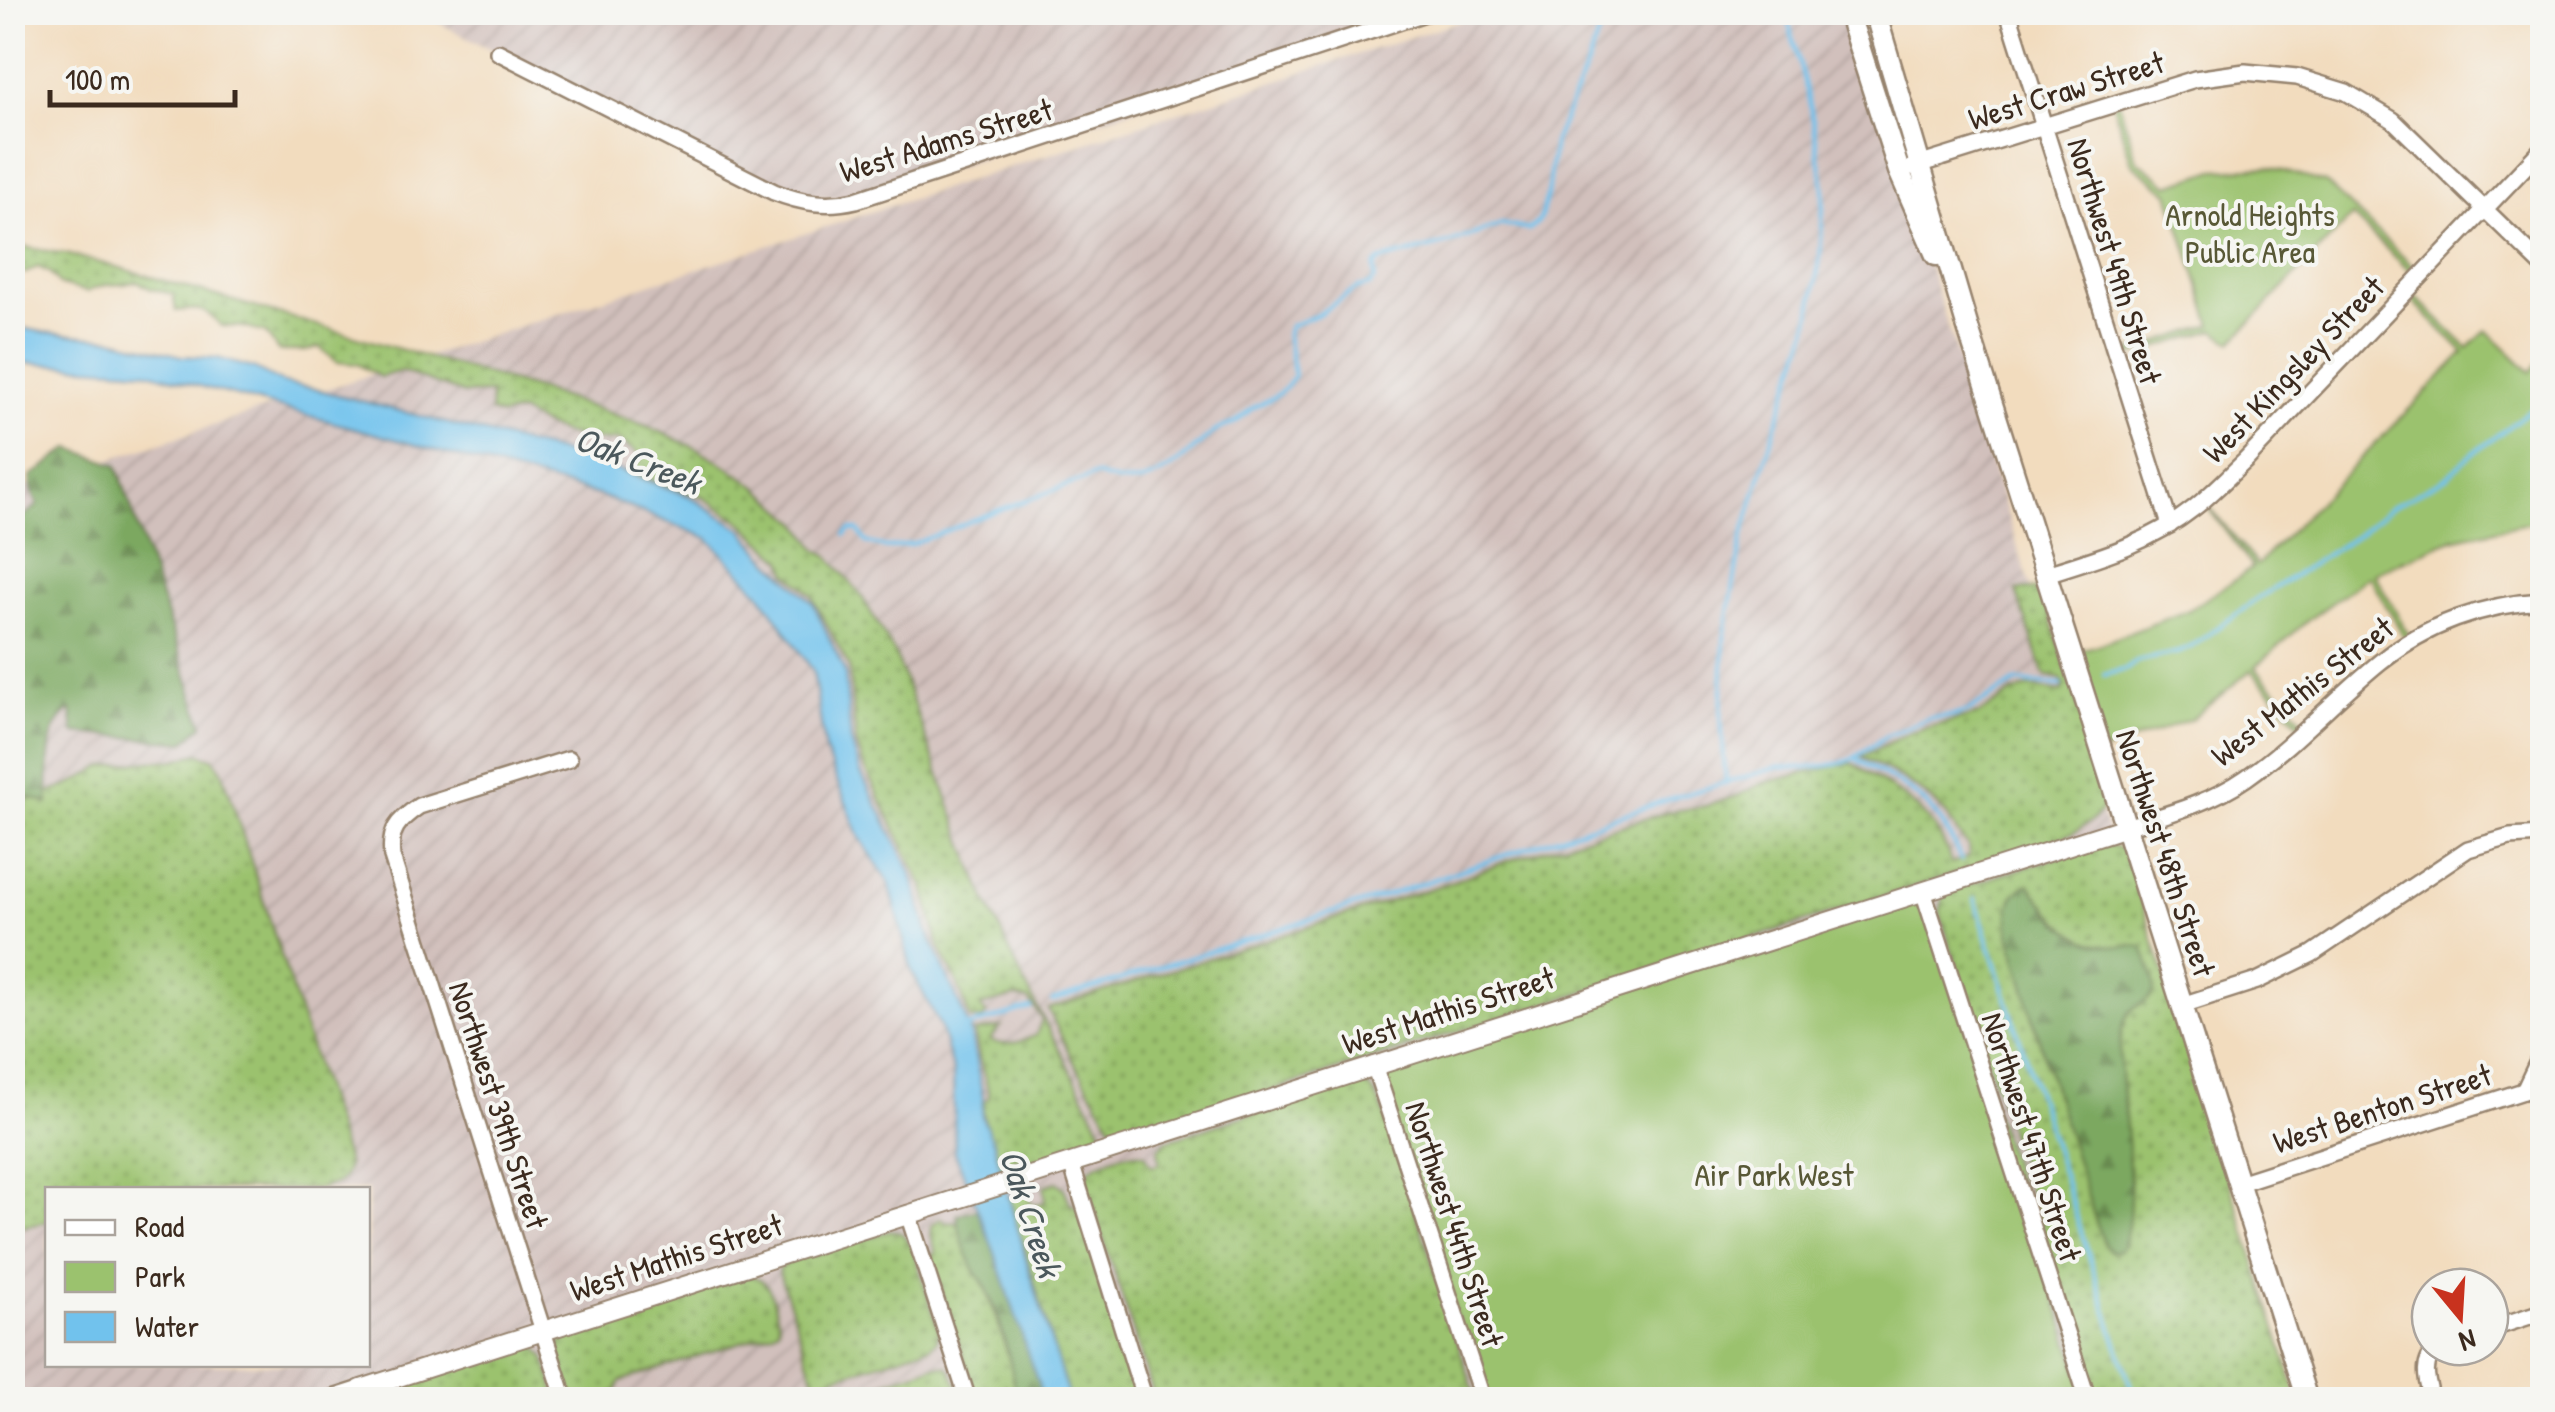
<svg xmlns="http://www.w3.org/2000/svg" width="2555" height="1412" font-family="'Patrick Hand',sans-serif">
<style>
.industrial{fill:url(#industrial-furrows);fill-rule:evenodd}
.grass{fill:url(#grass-dots);stroke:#6b7646;stroke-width:2.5;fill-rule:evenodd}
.forest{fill:url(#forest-firs);stroke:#5c6940;stroke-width:2.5}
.park{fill:#9bc26e;stroke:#6b7646;stroke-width:2.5}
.water{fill:#71c2ed;stroke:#567686;stroke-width:2.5}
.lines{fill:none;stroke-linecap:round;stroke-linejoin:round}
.stream{stroke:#71c2ed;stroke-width:4}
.minor-casing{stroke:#96836e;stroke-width:20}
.tertiary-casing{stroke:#96836e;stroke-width:22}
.secondary-casing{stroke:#96836e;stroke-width:25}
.minor{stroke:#fff;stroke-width:15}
.tertiary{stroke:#fff;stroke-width:18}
.secondary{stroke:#fff;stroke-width:20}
.labels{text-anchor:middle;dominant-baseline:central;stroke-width:8;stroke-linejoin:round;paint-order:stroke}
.street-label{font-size:32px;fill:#3b2a1e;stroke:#f6f6f2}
.park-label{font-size:32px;fill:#585836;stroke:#f6f6f2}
.water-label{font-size:35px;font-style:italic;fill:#4b585c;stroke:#f6f6f2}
</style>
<defs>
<pattern id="industrial-furrows" width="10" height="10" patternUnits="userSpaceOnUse" patternTransform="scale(2.5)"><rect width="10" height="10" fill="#d1c0bc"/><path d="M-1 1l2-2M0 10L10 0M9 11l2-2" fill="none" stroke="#b4a5a1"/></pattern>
<pattern id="grass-dots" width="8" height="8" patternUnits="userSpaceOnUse" patternTransform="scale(2.5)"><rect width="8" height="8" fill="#9bc26e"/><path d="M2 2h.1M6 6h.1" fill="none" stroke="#809e5a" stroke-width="1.8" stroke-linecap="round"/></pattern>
<pattern id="forest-firs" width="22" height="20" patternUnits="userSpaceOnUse" patternTransform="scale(2.5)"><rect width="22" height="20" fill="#7ca861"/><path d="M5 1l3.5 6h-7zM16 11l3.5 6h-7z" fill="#67894f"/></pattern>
</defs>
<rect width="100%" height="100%" fill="#f6f6f2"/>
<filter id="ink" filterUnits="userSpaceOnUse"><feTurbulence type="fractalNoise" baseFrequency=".01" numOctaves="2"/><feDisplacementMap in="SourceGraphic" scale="20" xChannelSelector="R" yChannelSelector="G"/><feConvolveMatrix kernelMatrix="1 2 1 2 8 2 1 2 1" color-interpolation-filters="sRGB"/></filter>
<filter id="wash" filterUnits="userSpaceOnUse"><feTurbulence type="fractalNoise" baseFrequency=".0048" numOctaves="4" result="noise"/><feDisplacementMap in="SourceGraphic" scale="40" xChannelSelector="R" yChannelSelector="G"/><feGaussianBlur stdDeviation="2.25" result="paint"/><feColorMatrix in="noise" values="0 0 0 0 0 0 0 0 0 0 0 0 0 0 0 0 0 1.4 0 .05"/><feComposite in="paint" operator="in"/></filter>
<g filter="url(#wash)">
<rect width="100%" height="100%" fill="#f2dcbe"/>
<!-- industrial -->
<g class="industrial">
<polygon points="419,13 1428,13 856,200 774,192"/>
<path d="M1485,13H1849L2287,1399H13L12,491ZM48,1190H368V1364H48Z"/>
</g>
<!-- grass -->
<g class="grass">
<path d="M12,245L66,254L117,267L544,391L647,426L696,448L727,466L759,488L799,523L818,550L828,555L861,595L896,656L979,884L1024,982L1103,1132L1104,1139L1100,1144L1038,1164L1022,1157L1010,1161L1009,1168L1002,1172C996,1150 982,1124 982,1102L989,1098C988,1085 984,1076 981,1065C978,1054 977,1043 974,1032L1001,1027L990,1040C1006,1048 1021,1042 1036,1035L1042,1019L1029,1000L1016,997L980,1006L987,1015L980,1021L970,1019L957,982L939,947L924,888L863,764L856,741L849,667L811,594L787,572L783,560L740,521L703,497L627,471L637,465L643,457L619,440C584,443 549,430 520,412L501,416L490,412L491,393L464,394L401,371L380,377L357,364L337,362L319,347L306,351H278L266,333L243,327L222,326C204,309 201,307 176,311L173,294L151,289L137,281C116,288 109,280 87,292L60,285L49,272L38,267L26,273L13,272Z"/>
<path d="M2027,589L2037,590L2044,597L2107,796C2102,831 2043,843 2014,855L1128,1136L1117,1133L1111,1125L1072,1059L1048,1009L1448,883L1507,861L1667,812L1705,806L1737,796L1763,783L1851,762C1892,789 1938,812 1951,863L1969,857L1968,845C1955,835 1954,823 1944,812C1921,787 1890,771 1861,757L1910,732L1979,714L2012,693L2029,687L2062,692L2064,688L2061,679L2044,675L2016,591Z"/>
<path d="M198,753L213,758L222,770L348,1165C345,1183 333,1185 318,1189L48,1190L47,1222L13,1229V805L70,785L102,767L146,761L176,760Z"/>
<path d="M2105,843L2122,849L2129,862L2298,1399H2095L1940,913L1942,900L1951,890ZM2029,884C2053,919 2085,956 2132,945L2128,1013L2122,1029L2097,1225L2035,1027L2009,927Z"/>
<path d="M1350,1083C1376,1083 1376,1096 1385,1116L1476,1399H1155L1085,1181L1089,1169C1105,1160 1128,1149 1145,1154L1152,1166L1160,1163L1158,1150L1165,1141Z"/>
<polygon points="1057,1182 1064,1188 1071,1206 1078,1205 1140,1399 1069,1399 1009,1198 1027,1191 1032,1205 1045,1202 1044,1186"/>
<polygon points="942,1218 945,1222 958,1223 973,1267 986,1288 1004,1341 1015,1380 1015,1399 977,1399 930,1255 936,1253 931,1236 932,1225"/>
<polygon points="892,1230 903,1234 913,1249 939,1331 937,1341 930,1347 816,1383 778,1270 787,1262"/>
<path d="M746,1275C773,1278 772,1299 779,1322L778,1328L772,1332L621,1381L616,1392L596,1399H574C568,1384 548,1344 568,1333C577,1329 575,1333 584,1331C592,1330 598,1323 605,1321C616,1319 624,1319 634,1311Z"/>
<polygon points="527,1344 535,1345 545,1358 558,1400 383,1400 391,1391 401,1385"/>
<polygon points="934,1366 947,1366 951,1370 964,1399 869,1400 870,1393 876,1385"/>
</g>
<!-- forest -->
<g class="forest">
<path d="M70,448L117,465L203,725L185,742L74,733L71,710C42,728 50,773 48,803L13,792V724L18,692L12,677L13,525L38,505L32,492L31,477Z"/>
<path d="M2029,884C2048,911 2068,939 2103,945C2117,948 2130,944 2143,947C2147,959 2153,973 2154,985C2155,1002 2139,1002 2130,1012C2120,1023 2120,1044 2120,1057C2121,1101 2142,1218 2120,1250L2112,1252L2105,1246L2097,1225C2072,1146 2046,1068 2025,988C2019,965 2007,937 2009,913C2010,899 2016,889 2029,884Z"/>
<path d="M977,1209L995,1253L1043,1399H1015C1014,1368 1000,1316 986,1287C982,1280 976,1274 973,1267C965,1252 959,1232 957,1215Z"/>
</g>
<!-- park -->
<g class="park">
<polygon points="2119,102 2137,160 2169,185 2215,170 2269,167 2326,183 2422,275 2418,279 2352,216 2232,342 2214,330 2118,360 2116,356 2212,325 2169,193 2132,164 2113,104"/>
<polygon points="2408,289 2468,348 2487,330 2530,372 2542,360 2542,520 2452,539 2374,573 2412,640 2407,642 2369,576 2308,620 2255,667 2308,726 2304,729 2251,670 2192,719 2102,752 2071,653 2101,644 2189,610 2253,568 2203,501 2204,500 2257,565 2464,353 2405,293"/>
<polygon points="1923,891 2088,1399 1483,1399 1374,1065"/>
</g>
<!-- water -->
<polygon class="water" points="12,326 43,332 113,339 182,356 217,358 253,368 283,383 311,388 590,460 689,496 743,530 764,555 813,603 845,672 851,741 861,773 911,871 927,929 970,1029 983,1097 982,1117 994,1143 1022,1246 1069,1399 1043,1399 995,1253 955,1153 953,1072 940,1026 912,972 889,883 860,838 825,751 813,671 760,593 708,538 598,495 145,371 13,362"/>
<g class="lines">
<!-- stream -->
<g class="stream">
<path d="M845,535L850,530H858L866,542L887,548L913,544L991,513L1096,475C1111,481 1127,485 1142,481C1172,473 1190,451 1213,433C1219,428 1227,426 1234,423C1241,419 1246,412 1253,408C1273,397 1282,396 1294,375L1287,334L1290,326L1317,315L1358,288L1370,285L1375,279L1374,267L1379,261L1453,242L1502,224L1529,230L1540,220L1547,196L1554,142L1588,63L1606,12"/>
<polyline points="2104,675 2127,669 2137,661 2180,652 2191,647 2259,598 2357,535 2390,508 2447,477 2462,462 2542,401"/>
<path d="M1856,759C1911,790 1936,799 1961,860"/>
<polyline points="1726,784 1721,718 1724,639 1742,539 1769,447 1807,333 1820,258 1824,188 1811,109 1786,12"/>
<polyline points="1975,899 2135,1400"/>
<polyline points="1052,1001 1391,894 1672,798 1779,767 1806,768 1838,764 1854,758 1886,736 1929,718 1953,716 1968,711 2016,682 2061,685"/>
<polyline points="964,1028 1031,1008"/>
</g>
</g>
</g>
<g filter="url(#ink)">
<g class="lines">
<defs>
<g id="minor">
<polyline points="2008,12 2170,525"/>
<path d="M498,52L774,192C802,203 827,207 856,200L1428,12"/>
<polyline points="1912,167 2195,79 2245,72 2297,77 2346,92 2393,120 2542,265"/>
<path d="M2046,574C2098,558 2150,543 2194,508C2212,494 2228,477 2245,461L2542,149"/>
<path d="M2126,827C2168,814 2210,803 2246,778C2295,744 2334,699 2380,662C2425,625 2484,604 2542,601"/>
<polyline points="1923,891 2088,1400"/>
<polyline points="2182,1005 2257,981 2312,954 2468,849 2510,837 2542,835"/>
<polyline points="1374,1065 1483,1400"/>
<polyline points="2524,1091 2542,1053"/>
<polyline points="1071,1163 1145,1400"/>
<polyline points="2239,1183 2542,1085"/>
<polyline points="908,1214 968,1400"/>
<polyline points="2490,1329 2542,1312"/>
<polyline points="327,1400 361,1389"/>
<path d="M565,1400L392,857C389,830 397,821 419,806L569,759"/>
<path d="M2432,1400C2426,1379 2421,1363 2438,1347"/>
</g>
<polyline id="tertiary" points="364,1400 361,1389 2126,827"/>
<g id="secondary">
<polyline points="1848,12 1899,171 1936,255"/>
<polyline points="1875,12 1967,325 2307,1400"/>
</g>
</defs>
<!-- minor casing -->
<use href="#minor" class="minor-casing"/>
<!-- tertiary casing -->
<use href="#tertiary" class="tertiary-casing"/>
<!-- secondary casing -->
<use href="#secondary" class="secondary-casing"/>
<!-- minor -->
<use href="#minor" class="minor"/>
<!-- tertiary -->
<use href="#tertiary" class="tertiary"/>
<!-- secondary -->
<use href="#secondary" class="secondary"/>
</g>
</g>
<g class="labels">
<!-- street labels -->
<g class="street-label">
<text transform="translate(2066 90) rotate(-17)">West Craw Street</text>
<text transform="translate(946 140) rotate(-17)">West Adams Street</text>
<text transform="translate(2115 261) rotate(73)">Northwest 49th Street</text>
<text transform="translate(2293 369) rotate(-46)">West Kingsley Street</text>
<text transform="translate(2302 691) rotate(-38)">West Mathis Street</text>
<text transform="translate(2166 853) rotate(72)">Northwest 48th Street</text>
<text transform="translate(1448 1010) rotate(-18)">West Mathis Street</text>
<text transform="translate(499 1105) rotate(72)">Northwest 39th Street</text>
<text transform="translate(2382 1108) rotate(-18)">West Benton Street</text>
<text transform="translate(2032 1137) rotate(72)">Northwest 47th Street</text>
<text transform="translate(1455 1224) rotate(72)">Northwest 44th Street</text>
<text transform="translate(676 1257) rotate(-18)">West Mathis Street</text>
</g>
<!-- park labels -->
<g class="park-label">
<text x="2250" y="214">Arnold Heights<tspan x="2250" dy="37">Public Area</tspan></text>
<text x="1774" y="1174">Air Park West</text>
</g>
<!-- water labels -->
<g class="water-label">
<text transform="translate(638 460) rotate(21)">Oak Creek</text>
<text transform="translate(1031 1213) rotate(72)">Oak Creek</text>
</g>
</g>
<!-- margin -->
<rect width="2555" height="1412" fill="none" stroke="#f6f6f2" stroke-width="50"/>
<!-- legend -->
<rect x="45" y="1187" width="325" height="180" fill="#f6f6f2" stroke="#aba49d" stroke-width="2.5"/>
<rect x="65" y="1220" width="50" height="15" fill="#ffffff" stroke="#aba49d" stroke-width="2.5"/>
<text x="135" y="1237" font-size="30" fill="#3b2a1e">Road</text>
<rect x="65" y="1262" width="50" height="30" fill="#9bc26e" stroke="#aba49d" stroke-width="2.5"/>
<text x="135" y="1287" font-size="30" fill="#3b2a1e">Park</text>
<rect x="65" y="1312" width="50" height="30" fill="#71c2ed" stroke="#aba49d" stroke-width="2.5"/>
<text x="135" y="1337" font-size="30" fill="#3b2a1e">Water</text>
<!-- north arrow -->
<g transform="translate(2460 1317) rotate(162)"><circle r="48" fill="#f6f6f2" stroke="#aba49d" stroke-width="2.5"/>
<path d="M0-8L18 38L0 25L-18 38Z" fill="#c8321e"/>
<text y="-15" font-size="28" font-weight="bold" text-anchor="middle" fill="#3b2a1e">N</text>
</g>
<!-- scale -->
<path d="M50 90v15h185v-15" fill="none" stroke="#3b2a1e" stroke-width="5"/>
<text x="65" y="90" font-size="30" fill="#3b2a1e" stroke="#f6f6f2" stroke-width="8" paint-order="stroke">100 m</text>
</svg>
